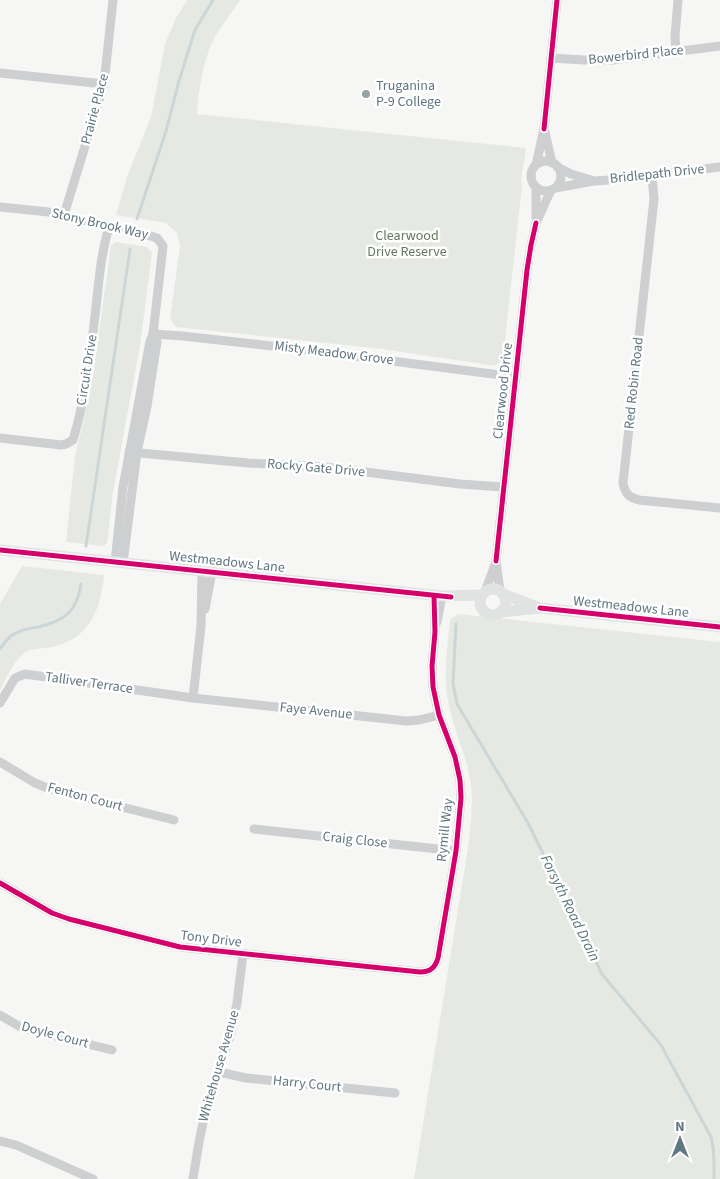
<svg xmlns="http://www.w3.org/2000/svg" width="720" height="1179" font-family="'Source Sans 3',sans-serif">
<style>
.green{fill:#e6e9e3}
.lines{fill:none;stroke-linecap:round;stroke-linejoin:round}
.stream{stroke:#ccd6d8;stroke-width:3}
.street{stroke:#cdcfd0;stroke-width:9}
.secondary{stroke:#e1e2e2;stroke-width:11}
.cycleway-casing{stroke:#fff;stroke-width:8}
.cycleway{stroke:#d6006c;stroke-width:5}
.poi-dot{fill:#94a3a9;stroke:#fff;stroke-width:2}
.labels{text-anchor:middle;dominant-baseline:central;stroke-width:5;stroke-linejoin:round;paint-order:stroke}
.street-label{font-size:14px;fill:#607680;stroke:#fff}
.poi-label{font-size:14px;fill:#607680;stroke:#fff;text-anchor:start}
.park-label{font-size:14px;fill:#667860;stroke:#fff}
.water-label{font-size:15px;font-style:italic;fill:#5b767c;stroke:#fff}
</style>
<rect width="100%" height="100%" fill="#f6f6f5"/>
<!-- green -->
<g class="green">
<path d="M187,0H240C233,12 223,23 216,35C203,58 199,88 197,114L526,148C525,162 520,173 522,186L503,359L495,366L382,349L176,327L170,319L180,246L177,233L166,223L116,215L127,177L151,117L165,44L176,18Z"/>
<polygon points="116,242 147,247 152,253 140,346 113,492 107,543 103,546 66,542 75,456 83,423 94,370 111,245"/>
<path d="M22,566L104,575C101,609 90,639 52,647C43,649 31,647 23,654C13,662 6,679 0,690V604Z"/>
<path d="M458,614L720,642V1179H414C428,1093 442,1007 456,922C462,882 471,841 472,802C472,766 458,743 450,710C442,681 447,650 450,620Z"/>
</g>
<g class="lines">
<!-- stream -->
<g class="stream">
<polyline points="137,219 166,131 179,81 195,30 213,0"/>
<polyline points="86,546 130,249"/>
<path d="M456,624L453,684L457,704L528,823L602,974L661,1045L711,1137C715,1151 714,1164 714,1179"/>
<path d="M0,649C4,643 9,636 16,633C23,629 31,628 38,627C65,621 77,611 81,584"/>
</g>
<!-- street -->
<g class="street">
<polyline points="676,51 675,37 678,0"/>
<polyline points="551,58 584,60 612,60 720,46"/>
<polyline points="0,73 104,84"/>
<polyline points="545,132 552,163"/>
<circle cx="546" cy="176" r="15"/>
<polyline points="536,165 544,129 557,0"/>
<polyline points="557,167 571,174 591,180"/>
<path d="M652,176L654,199L623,483C625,494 629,497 639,500L720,508"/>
<polyline points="555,188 594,181 625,179 720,167"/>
<polyline points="0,207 49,212 127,231 151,236 157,238 163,246 153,334 150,341 123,487 115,562"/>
<polyline points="64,215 104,84 113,0"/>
<polyline points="536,218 536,187"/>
<polyline points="153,334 183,336 315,351 516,377"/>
<path d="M0,438L61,445L66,444L73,440C86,397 91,351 96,307C99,280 101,253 109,227"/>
<polyline points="129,452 248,463 326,467 460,484 503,487"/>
<polyline points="123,563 137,452 147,406 157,342 153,334"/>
<polyline points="500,591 496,561 527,270 531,245 536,223 551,190"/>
<polyline points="485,592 496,562"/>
<polyline points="205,609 212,572"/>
<polyline points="437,622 442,596"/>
<polyline points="193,698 201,626 202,571"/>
<polyline points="0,703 15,678 25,674 193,698 406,721 419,720 439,715"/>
<polyline points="0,762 35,783 50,789 174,820"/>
<polyline points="254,829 456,851"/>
<path d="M0,883L52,913L69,919L180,947L420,972C430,972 435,968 438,958L456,851L461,798L460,780L455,757L439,715L433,687L432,666L435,632L434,596"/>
<polyline points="0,1015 22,1028 112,1050"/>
<polyline points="219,1072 246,1078 395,1093"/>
<polyline points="0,1141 16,1145 93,1179"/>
<polyline points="193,1179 199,1142 206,1108 231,1033 237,1003 243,954"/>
</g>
<!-- secondary -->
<g class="secondary">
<polyline points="0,550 442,596 482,595"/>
<circle cx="493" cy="602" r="13"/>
<polyline points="503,594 539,608"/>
<polyline points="501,612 540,608 720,627"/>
</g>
<defs>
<g id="cycleway">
<polyline points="544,129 557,0"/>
<polyline points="0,550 451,597"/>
<polyline points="496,561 527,270 531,245 536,223"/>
<polyline points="540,608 720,627"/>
<path d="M0,883L52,913L69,919L180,947L420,972C430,972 435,968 438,958L456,851L461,798L460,780L455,757L439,715L433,687L432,666L435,632L434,596"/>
</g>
</defs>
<!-- cycleway casing -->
<use href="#cycleway" class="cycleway-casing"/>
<!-- cycleway -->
<use href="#cycleway" class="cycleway"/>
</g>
<!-- markers -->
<circle class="poi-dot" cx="366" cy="94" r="5"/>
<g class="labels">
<!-- street labels -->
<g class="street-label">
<text transform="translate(636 55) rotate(-6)">Bowerbird Place</text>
<text transform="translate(95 109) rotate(-75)">Prairie Place</text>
<text transform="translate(657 174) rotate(-6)">Bridlepath Drive</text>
<text transform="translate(100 224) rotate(13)">Stony Brook Way</text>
<text transform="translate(334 353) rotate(7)">Misty Meadow Grove</text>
<text transform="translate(87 370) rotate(-81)">Circuit Drive</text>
<text transform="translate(634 383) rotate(-84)">Red Robin Road</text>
<text transform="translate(503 391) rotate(-84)">Clearwood Drive</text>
<text transform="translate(316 468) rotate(5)">Rocky Gate Drive</text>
<text transform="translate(227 562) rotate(6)">Westmeadows Lane</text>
<text transform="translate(631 607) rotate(6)">Westmeadows Lane</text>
<text transform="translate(89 683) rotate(8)">Talliver Terrace</text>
<text transform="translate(316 711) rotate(6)">Faye Avenue</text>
<text transform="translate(85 797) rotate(15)">Fenton Court</text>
<text transform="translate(445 830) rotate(-84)">Rymill Way</text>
<text transform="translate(355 840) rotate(6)">Craig Close</text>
<text transform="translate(211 939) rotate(7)">Tony Drive</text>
<text transform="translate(55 1035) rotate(15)">Doyle Court</text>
<text transform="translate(219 1066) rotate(-74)">Whitehouse Avenue</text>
<text transform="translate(307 1084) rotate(6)">Harry Court</text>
</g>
<!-- poi labels -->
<g class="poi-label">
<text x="376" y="86">Truganina<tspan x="376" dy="16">P-9 College</tspan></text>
</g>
<!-- park labels -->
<g class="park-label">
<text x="407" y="236">Clearwood<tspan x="407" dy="16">Drive Reserve</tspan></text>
</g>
<!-- water labels -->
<g class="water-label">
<text transform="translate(570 908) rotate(64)">Forsyth Road Drain</text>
</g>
</g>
<!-- north arrow -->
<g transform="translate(680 1139)" stroke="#ffffff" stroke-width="4" paint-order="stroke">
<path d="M0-4L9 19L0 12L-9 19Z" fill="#607680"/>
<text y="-8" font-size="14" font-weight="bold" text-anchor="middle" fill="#607680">N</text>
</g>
</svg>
